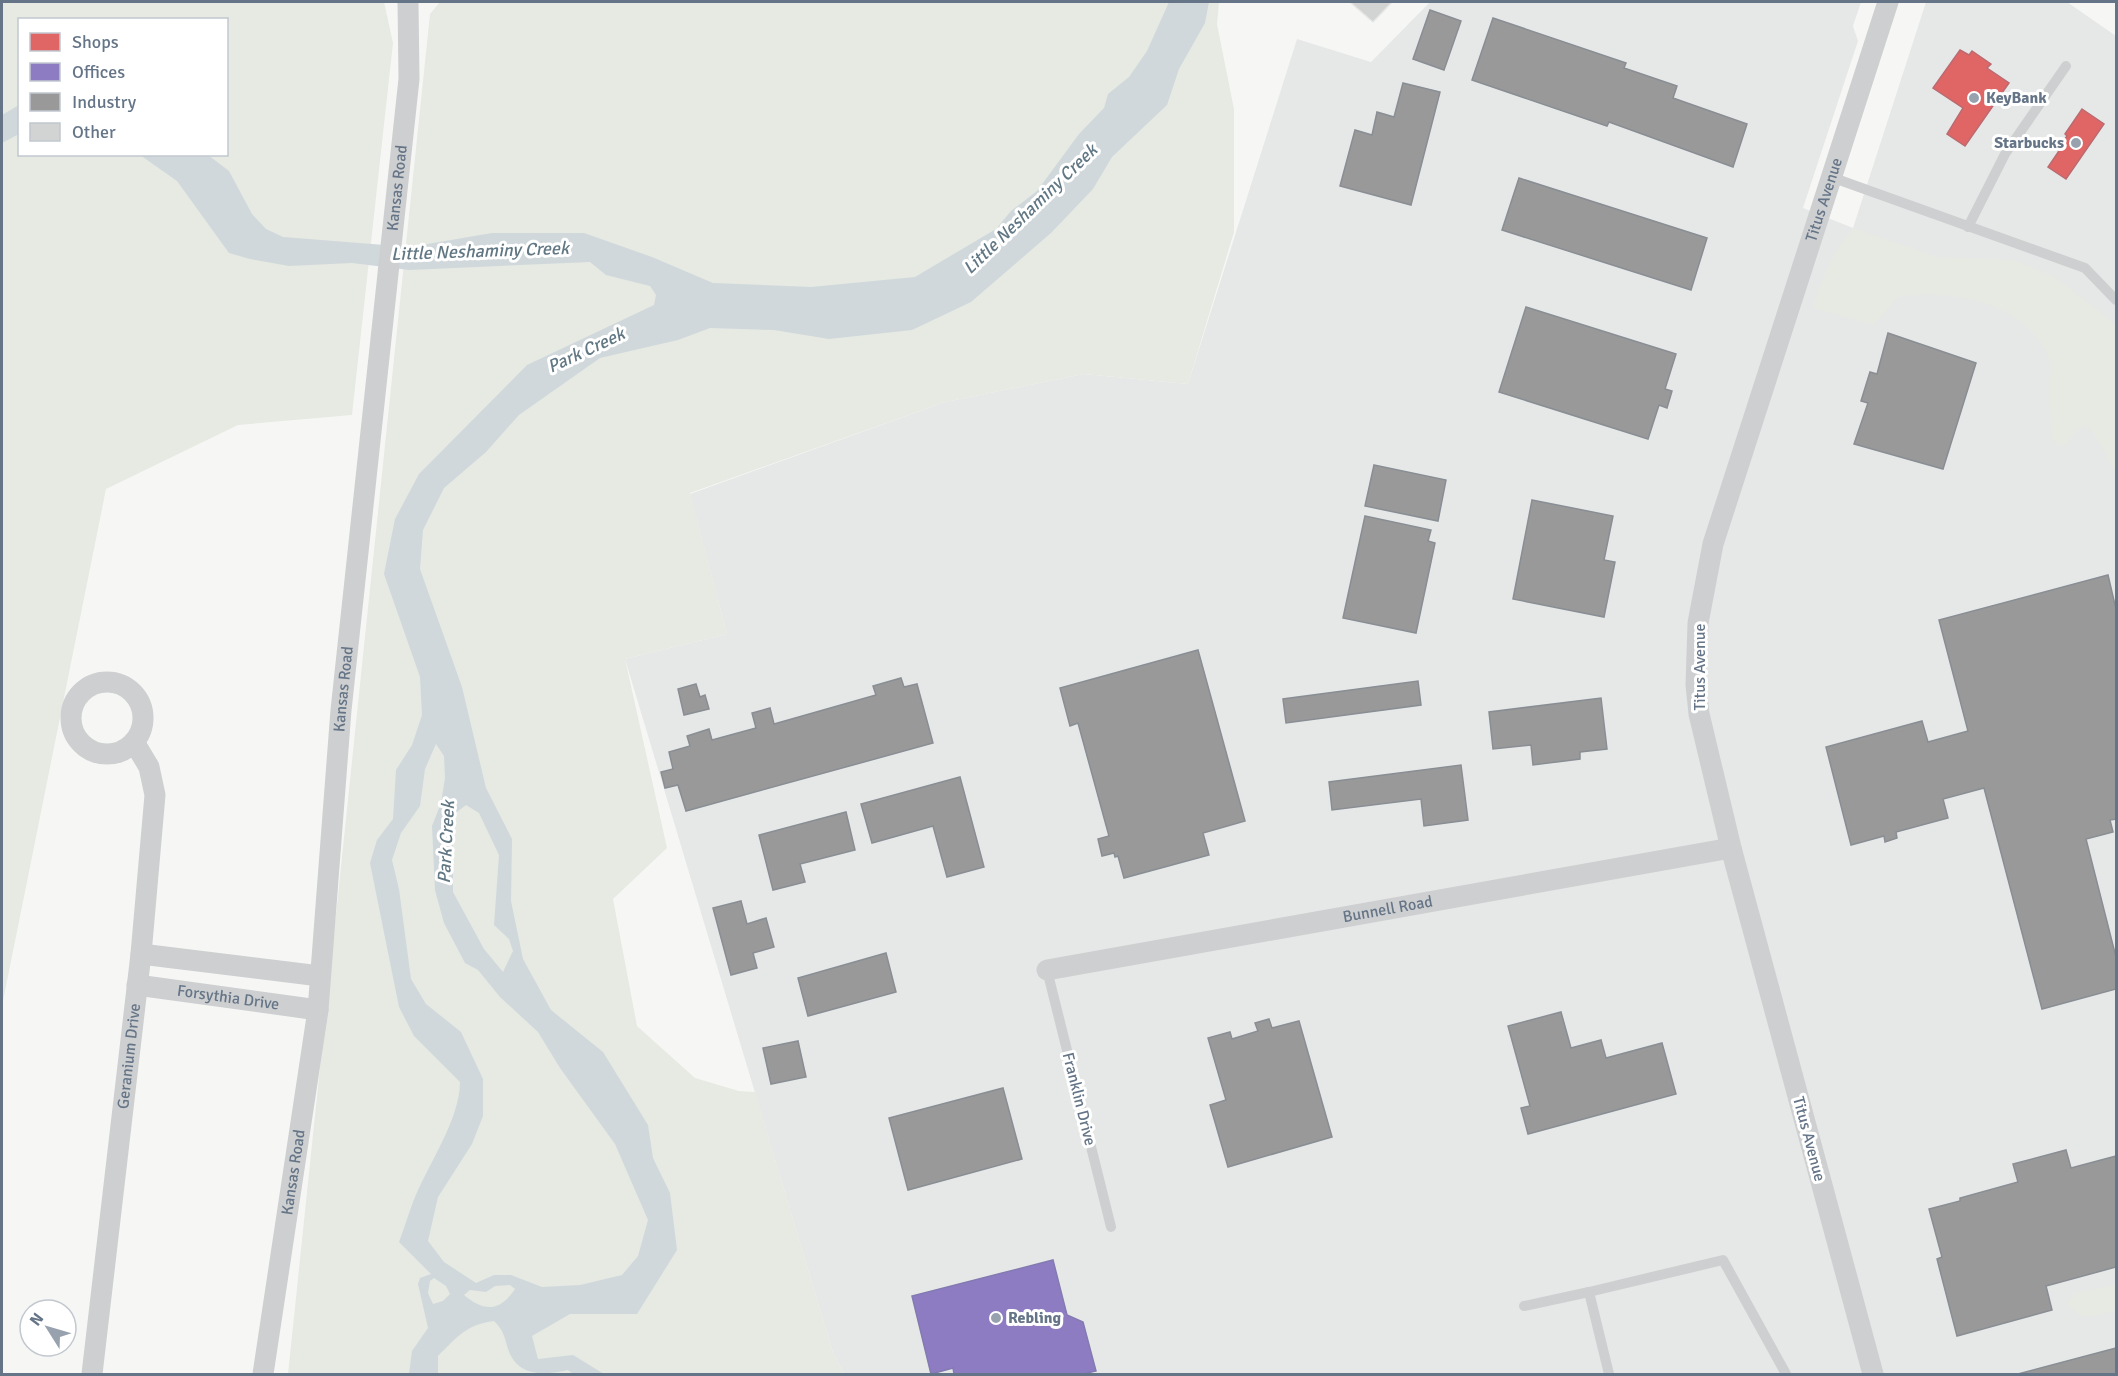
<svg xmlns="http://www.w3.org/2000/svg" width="2118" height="1376" font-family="Signika,sans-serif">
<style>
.built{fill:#e6e8e8}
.green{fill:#e6eae3;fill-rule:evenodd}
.water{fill:#d0d8db;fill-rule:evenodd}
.shops{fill:#e06666;stroke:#bb6a70;stroke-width:1.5}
.offices{fill:#8e7cc3;stroke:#827ab1;stroke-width:1.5}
.industry{fill:#999;stroke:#898e94;stroke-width:1.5}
.building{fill:#d2d3d3;stroke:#e6e6e5;stroke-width:1.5}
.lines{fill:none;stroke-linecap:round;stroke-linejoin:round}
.service{stroke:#cecfd0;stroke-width:10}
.minor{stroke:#cecfd0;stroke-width:21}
.poi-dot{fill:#98a2ae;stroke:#fff;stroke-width:2}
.labels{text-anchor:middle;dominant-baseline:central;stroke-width:6;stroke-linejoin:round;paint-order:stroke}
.poi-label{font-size:16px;font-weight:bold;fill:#657587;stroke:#fff;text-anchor:start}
.street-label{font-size:16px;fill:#657587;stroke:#fff}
.water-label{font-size:18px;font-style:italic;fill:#617783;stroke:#fff}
</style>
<rect width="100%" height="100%" fill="#f6f7f5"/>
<!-- built -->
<polygon class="built" points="1430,2 1861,2 1853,26 1858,41 1803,208 1853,228 1926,2 2067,2 2116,36 2116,1374 844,1374 833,1353 625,659 727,634 690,494 945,402 1084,374 1188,384 1297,39 1371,62"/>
<!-- green -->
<g class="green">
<path d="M2,2H384L393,43L352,415L238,425L106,489L2,1006ZM20,20H226V154H20Z"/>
<polygon points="440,2 1219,2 1217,24 1234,109 1234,232 1188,384 1084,374 945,402 690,493 727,634 625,659 667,848 613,899 637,1026 695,1078 739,1091 755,1092 833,1353 844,1374 288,1374 430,14"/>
<path d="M1854,228L1937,257L2013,260L2057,278L2116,325V474L2094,433L2086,426L2075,432L2065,446L2057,445L2052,437C2051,422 2049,407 2049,391C2049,381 2052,368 2049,359C2027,302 1952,289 1898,297L1874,325L1813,308C1822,277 1832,252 1854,228Z"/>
<path d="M2116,1285V1310C2096,1316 2081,1323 2067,1303L2074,1293Z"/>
</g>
<!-- water -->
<g class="water">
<path d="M1169,2H1209L1205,23L1179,69L1167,105L1112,157L1093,189L1051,233L971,302L912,330L829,339L774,330L710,328L678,340L600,358L519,415L486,452L444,488L423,530L420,569L462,687L486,788L512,839L511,901L523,959L551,1010L603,1052L648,1125L653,1158L670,1193L677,1250L637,1314H570L532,1336L538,1359L573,1355L604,1374H573L568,1370C542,1376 517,1376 508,1349C504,1336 504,1331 494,1321C466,1325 458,1336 438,1356V1374H409L412,1351L428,1328L418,1284L420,1278L431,1274L399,1242C404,1229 408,1215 413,1202C427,1166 460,1120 460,1082L414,1036L399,1007L370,863L377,840L393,819L396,770L412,745L422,715L420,677L384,574L395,519L419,474L527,365L654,305L656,295L650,286L606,275L590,262L409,270L352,263L289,266L250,259L229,253L177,181L140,155H208L229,171L252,214L266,229L283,237L410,247L492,233H584L652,257L713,283L811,287L915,277L996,229L1011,211L1037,191L1079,134L1104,108L1108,94L1129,77L1147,51ZM436,744L444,756L445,778L441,803L432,826L435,890L444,923L465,963L478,970L500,997L538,1032L560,1068L615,1144L648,1220L638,1256L622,1275L580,1285L542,1287L511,1275H494L476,1283L444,1262L428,1241L438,1197L472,1144L483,1116V1079L461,1032L426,1004L411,979L399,889L392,860L401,833L420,806L425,769ZM466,805L479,813L499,855L494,925L509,939L513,951L503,972L484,949L453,892V815ZM434,1278L446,1286L450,1294L443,1301L433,1304L428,1293L430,1281ZM510,1285L515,1289C499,1313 483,1311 464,1295L470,1290L486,1292L495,1286Z"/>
<polygon points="19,105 19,134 2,143 2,115"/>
</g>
<!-- shops -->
<g class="shops">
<polygon points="1960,50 1969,55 1972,51 1991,64 1987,68 2009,83 1965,146 1947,134 1963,108 1933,88"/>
<polygon points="2082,109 2104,124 2066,179 2048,167 2059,151 2057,150 2067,136 2065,134"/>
</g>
<!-- offices -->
<polygon class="offices" points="1053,1260 1067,1315 1083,1322 1096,1371 1083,1374 954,1374 953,1368 931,1374 912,1296"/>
<!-- industry -->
<g class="industry">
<polygon points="1430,10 1461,21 1444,70 1413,59"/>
<polygon points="1493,18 1626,63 1624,68 1677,86 1673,98 1747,124 1733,167 1609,122 1607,126 1472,80"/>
<polygon points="1403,83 1440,92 1411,205 1340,186 1355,130 1372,135 1377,112 1394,117"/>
<polygon points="1519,178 1707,238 1691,290 1502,230"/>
<polygon points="1526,307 1676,354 1665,389 1672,391 1667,408 1659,405 1648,439 1499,392"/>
<polygon points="1888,333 1976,363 1943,469 1854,444 1868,403 1861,401 1870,372 1877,374"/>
<polygon points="1374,465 1446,480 1438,521 1365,506"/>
<polygon points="1532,500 1613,516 1604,560 1615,562 1604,617 1513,599"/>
<polygon points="1365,516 1431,530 1428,541 1435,543 1416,633 1343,618"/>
<polygon points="2108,575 2116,609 2116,819 2110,820 2113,832 2086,839 2116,957 2116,989 2042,1009 1984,788 1943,799 1948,818 1896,832 1897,838 1885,842 1884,836 1851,845 1826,747 1922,721 1928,742 1968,731 1939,620"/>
<polygon points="1198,650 1245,821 1203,833 1209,855 1124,878 1118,856 1115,857 1114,853 1102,856 1098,839 1109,836 1078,723 1070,726 1060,688"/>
<polygon points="901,678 904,687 917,684 933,743 686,811 678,785 665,788 661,772 673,769 669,752 690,746 687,736 709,729 712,740 756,728 752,713 770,708 774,724 876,695 873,686"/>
<polygon points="1418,681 1421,705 1286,723 1283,699"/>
<polygon points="696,684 700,697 705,695 709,709 684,715 678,689"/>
<polygon points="1601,698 1607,749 1580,752 1580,759 1533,765 1531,745 1493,749 1489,712"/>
<polygon points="1461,765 1468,820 1424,826 1421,799 1332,810 1329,782"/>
<polygon points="960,777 984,867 947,877 933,826 872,843 861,804"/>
<polygon points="846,812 855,850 800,864 805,882 773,890 759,835"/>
<polygon points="741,901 747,924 766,918 774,947 753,953 757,968 731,975 713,908"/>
<polygon points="886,953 896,992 808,1016 798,978"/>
<polygon points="1561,1012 1571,1048 1601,1040 1606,1058 1662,1043 1676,1094 1528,1134 1521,1108 1530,1106 1508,1026"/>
<polygon points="1269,1019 1272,1028 1299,1021 1332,1137 1228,1167 1210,1105 1226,1100 1208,1038 1230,1032 1232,1039 1258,1031 1255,1023"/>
<polygon points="798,1041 806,1077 771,1084 763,1048"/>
<polygon points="1003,1088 1022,1159 908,1190 889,1118"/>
<polygon points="2066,1150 2071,1168 2116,1156 2116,1267 2046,1286 2052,1310 1957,1336 1937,1259 1942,1257 1929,1209 1960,1201 1960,1198 2018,1182 2013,1164"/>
<polygon points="2116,1348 2116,1374 2018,1374"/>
</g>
<!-- building -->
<polygon class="building" points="1350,2 1392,2 1373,22"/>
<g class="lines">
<!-- service -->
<g class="service">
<polyline points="1831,177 2085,268 2116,300"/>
<polyline points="1968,227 2005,154 2066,66"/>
<polyline points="1047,970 1111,1227"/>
<polyline points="1524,1306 1589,1292"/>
<polyline points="1609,1374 1589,1292 1723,1260 1786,1374"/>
</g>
<!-- minor -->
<g class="minor">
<circle cx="107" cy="718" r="36"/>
<polyline points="141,954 320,976"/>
<path id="s1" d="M1047,970L1731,848"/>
<path id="s2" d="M137,985L318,1010"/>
<path id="s3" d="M92,1374L141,954L155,795L149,767L134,742"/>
<path id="s4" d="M263,1374L318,1010L341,710L409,79L408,2"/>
<path id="s5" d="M1873,1374L1731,848L1699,714L1696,685L1698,623L1713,544L1888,2"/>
</g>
</g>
<!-- markers -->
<g class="poi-dot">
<circle cx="1974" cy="98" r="6"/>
<circle cx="2076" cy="143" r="6"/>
<circle cx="996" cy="1318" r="6"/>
</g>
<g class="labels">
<!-- poi labels -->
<g class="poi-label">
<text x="1986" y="98">KeyBank</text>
<text x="2064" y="143" text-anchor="end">Starbucks</text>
<text x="1008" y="1318">Rebling</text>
</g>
<!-- street labels -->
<g class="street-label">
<text stroke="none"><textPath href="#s4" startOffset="1194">Kansas Road</textPath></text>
<text stroke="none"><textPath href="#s5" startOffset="1216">Titus Avenue</textPath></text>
<text transform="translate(1700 667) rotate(-90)">Titus Avenue</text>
<text stroke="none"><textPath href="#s4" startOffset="690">Kansas Road</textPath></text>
<text stroke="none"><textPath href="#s1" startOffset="346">Bunnell Road</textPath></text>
<text stroke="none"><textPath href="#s2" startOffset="92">Forsythia Drive</textPath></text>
<text stroke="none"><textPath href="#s3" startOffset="320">Geranium Drive</textPath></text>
<text transform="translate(1079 1099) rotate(76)">Franklin Drive</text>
<text transform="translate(1809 1139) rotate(75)">Titus Avenue</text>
<text stroke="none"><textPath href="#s4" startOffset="204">Kansas Road</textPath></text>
</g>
<!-- water labels -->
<g class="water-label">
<text transform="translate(1030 209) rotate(-44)">Little Neshaminy Creek</text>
<text transform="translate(480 251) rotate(-2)">Little Neshaminy Creek</text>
<text transform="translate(586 350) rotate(-25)">Park Creek</text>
<text transform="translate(446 842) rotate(-87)">Park Creek</text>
</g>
</g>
<!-- border -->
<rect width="2118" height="1376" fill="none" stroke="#657587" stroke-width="6"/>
<!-- legend -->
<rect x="18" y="18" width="210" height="138" fill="#ffffff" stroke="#c1c8cf" stroke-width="1.5"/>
<rect x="30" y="33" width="30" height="18" fill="#e06666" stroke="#c1c8cf" stroke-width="1.5"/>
<text x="72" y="48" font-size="18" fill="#657587">Shops</text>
<rect x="30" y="63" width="30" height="18" fill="#8e7cc3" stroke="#c1c8cf" stroke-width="1.5"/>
<text x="72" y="78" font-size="18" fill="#657587">Offices</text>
<rect x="30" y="93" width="30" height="18" fill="#999999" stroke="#c1c8cf" stroke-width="1.5"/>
<text x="72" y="108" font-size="18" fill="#657587">Industry</text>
<rect x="30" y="123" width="30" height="18" fill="#d2d3d3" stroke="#c1c8cf" stroke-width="1.5"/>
<text x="72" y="138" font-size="18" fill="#657587">Other</text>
<!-- north arrow -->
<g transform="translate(48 1328) rotate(307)"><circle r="28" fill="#ffffff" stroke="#c1c8cf" stroke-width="1.5"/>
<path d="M0-4.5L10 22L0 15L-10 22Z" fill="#98a2ae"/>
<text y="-9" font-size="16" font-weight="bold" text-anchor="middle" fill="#657587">N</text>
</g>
</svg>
